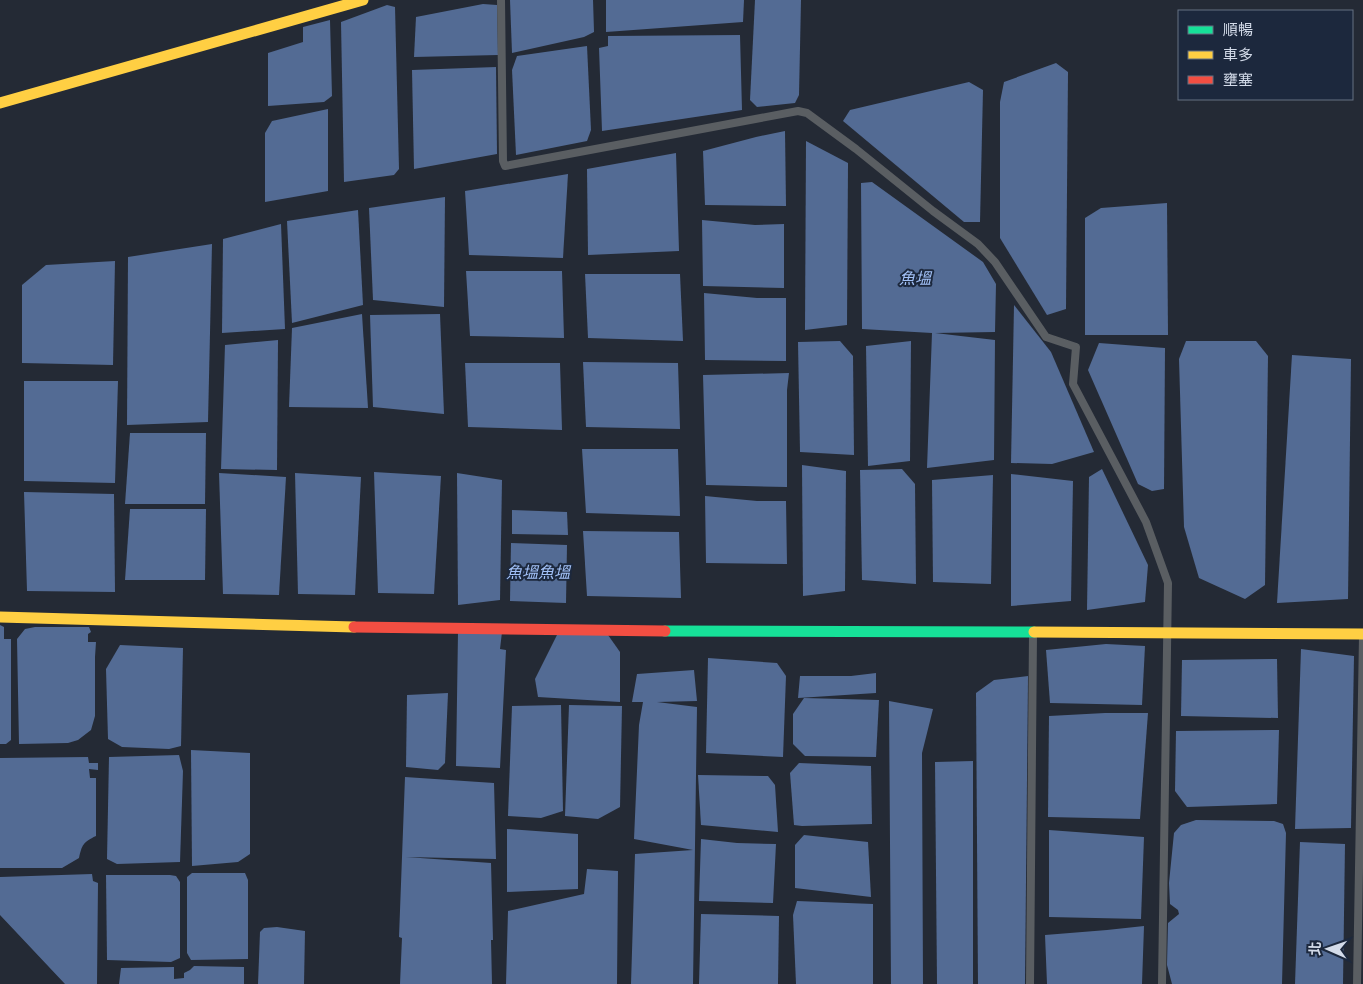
<svg xmlns="http://www.w3.org/2000/svg" width="1363" height="984" font-family="'Alegreya Sans','Noto Sans TC',sans-serif">
<style>
.water{fill:#536b94}
.lines{fill:none;stroke-linecap:round;stroke-linejoin:round}
.lane{stroke:#5a5e62;stroke-width:8}
.fast{stroke:#16e098;stroke-width:11}
.slow{stroke:#ffcf43;stroke-width:11}
.jam{stroke:#f24e42;stroke-width:11}
.labels{text-anchor:middle;dominant-baseline:central;stroke-width:4;stroke-linejoin:round;paint-order:stroke}
.water-label{font-size:16px;font-style:italic;fill:#a2c1f7;stroke:#1c283d}
</style>
<rect width="100%" height="100%" fill="#242a35"/>
<!-- water -->
<g class="water">
<polygon points="510,0 593,0 594,32 584,37 512,53"/>
<polygon points="606,0 744,0 743,22 606,32"/>
<polygon points="755,0 801,0 799,95 795,103 757,107 750,100"/>
<polygon points="483,4 497,5 498,55 414,57 416,17"/>
<polygon points="387,5 395,7 399,169 394,175 344,182 341,22"/>
<polygon points="330,20 332,96 324,102 268,106 268,53 303,42 303,27"/>
<polygon points="740,35 742,110 602,131 599,48 608,46 608,36"/>
<polygon points="587,46 591,130 587,141 516,155 512,70 517,56"/>
<polygon points="1056,63 1068,72 1066,309 1047,315 1000,238 1000,102 1004,82"/>
<polygon points="496,67 497,154 414,169 412,70"/>
<polygon points="969,82 983,90 980,222 964,222 843,121 850,110"/>
<polygon points="328,109 328,191 265,202 265,133 272,121"/>
<polygon points="785,131 786,206 705,205 703,151 756,137"/>
<polygon points="806,141 848,163 847,325 805,330"/>
<polygon points="676,153 679,251 588,255 587,169"/>
<polygon points="568,174 563,258 469,255 465,191"/>
<polygon points="872,182 983,262 996,284 995,332 935,333 995,340 994,460 927,468 932,333 862,329 861,183"/>
<polygon points="445,197 444,307 373,300 369,208"/>
<polygon points="1167,203 1168,335 1085,335 1085,218 1101,208"/>
<polygon points="358,210 363,305 292,323 287,221"/>
<polygon points="702,220 755,225 784,224 784,288 703,286"/>
<polygon points="281,224 285,329 222,333 223,239"/>
<polygon points="212,244 208,422 127,425 128,257"/>
<polygon points="115,261 113,365 22,363 22,285 46,265"/>
<polygon points="466,271 562,271 564,338 470,336"/>
<polygon points="585,274 680,274 683,341 588,338"/>
<polygon points="704,293 757,298 786,298 786,361 705,360"/>
<polygon points="1014,305 1051,352 1094,452 1052,464 1011,463"/>
<polygon points="362,314 368,408 289,407 292,328"/>
<polygon points="440,314 444,414 373,407 370,315"/>
<polygon points="278,340 277,470 221,469 225,345"/>
<polygon points="840,341 853,356 854,455 800,452 798,342"/>
<polygon points="911,341 910,461 868,466 866,346"/>
<polygon points="1186,341 1256,341 1268,356 1265,585 1245,599 1199,578 1184,527 1179,359"/>
<polygon points="1099,343 1165,348 1164,489 1152,491 1138,484 1088,370"/>
<polygon points="1292,355 1351,359 1348,599 1277,603"/>
<polygon points="583,362 678,363 680,429 586,427"/>
<polygon points="465,363 560,363 562,430 468,427"/>
<polygon points="789,373 787,390 787,487 706,485 703,375"/>
<polygon points="24,381 118,381 115,483 24,481"/>
<polygon points="130,433 206,433 205,504 125,504"/>
<polygon points="582,449 678,449 680,516 586,513"/>
<polygon points="802,465 846,471 845,591 803,596"/>
<polygon points="902,469 915,484 916,584 862,580 860,470"/>
<polygon points="1102,469 1148,565 1145,602 1087,610 1089,477"/>
<polygon points="374,472 441,476 434,594 378,593"/>
<polygon points="219,473 286,477 279,595 223,594"/>
<polygon points="295,473 361,477 355,595 298,594"/>
<polygon points="457,473 502,480 500,600 458,605"/>
<polygon points="1011,474 1073,481 1071,601 1011,606"/>
<polygon points="993,475 991,584 933,582 932,480"/>
<polygon points="24,492 114,494 115,592 27,591"/>
<polygon points="705,496 757,501 786,501 787,564 706,563"/>
<polygon points="130,509 206,509 205,580 125,580"/>
<polygon points="512,510 567,512 568,535 512,534"/>
<polygon points="583,531 679,532 681,598 587,596"/>
<polygon points="511,543 567,545 566,603 510,601"/>
<polygon points="0,625 4,627 4,639 11,639 11,740 6,744 0,744"/>
<polygon points="35,627 89,627 91,632 88,634 88,642 96,642 95,657 95,716 91,730 78,740 68,743 19,744 17,639 25,629"/>
<polygon points="458,632 502,632 500,649 506,650 500,768 456,766"/>
<polygon points="557,635 608,635 620,652 620,702 538,697 535,679"/>
<polygon points="1106,644 1145,646 1142,705 1050,703 1046,650"/>
<polygon points="120,645 183,648 181,746 169,749 122,747 108,739 106,669"/>
<polygon points="1301,649 1354,656 1351,828 1295,829"/>
<polygon points="708,658 777,663 786,676 783,757 706,753"/>
<polygon points="1277,659 1278,718 1181,716 1182,660"/>
<polygon points="694,670 697,701 657,702 697,707 693,984 631,984 635,854 693,850 634,839 639,725 643,702 632,702 637,674"/>
<polygon points="876,673 876,693 798,698 800,676 851,676"/>
<polygon points="1028,676 1025,984 978,984 976,693 994,680"/>
<polygon points="448,693 445,763 438,770 406,767 407,695"/>
<polygon points="804,698 879,700 876,757 805,756 793,744 793,714"/>
<polygon points="889,701 933,709 922,753 923,984 891,984"/>
<polygon points="561,705 563,811 541,818 508,816 512,706"/>
<polygon points="569,705 622,706 620,807 598,819 565,816"/>
<polygon points="1105,713 1148,713 1140,819 1048,817 1049,716"/>
<polygon points="1279,730 1277,804 1187,807 1175,791 1176,731"/>
<polygon points="191,750 250,753 250,854 238,862 192,866"/>
<polygon points="179,755 183,771 180,862 117,864 107,859 109,757"/>
<path d="M88,757L89,763H98V770L89,769L90,778H96V836C83,842 82,845 79,858L62,868H0V758Z"/>
<polygon points="973,761 973,984 937,984 935,762"/>
<polygon points="799,763 871,766 872,824 802,826 794,825 790,773"/>
<polygon points="698,775 768,776 775,785 778,832 701,825"/>
<polygon points="405,777 494,783 496,859 406,857 491,863 493,940 491,940 492,984 400,984 402,938 399,937"/>
<polygon points="1196,820 1274,821 1283,824 1286,833 1282,984 1172,984 1167,965 1168,923 1179,914 1178,910 1170,904 1169,883 1174,833 1181,825"/>
<polygon points="507,829 578,834 578,889 507,892"/>
<polygon points="1049,830 1144,837 1141,919 1049,917"/>
<polygon points="804,835 868,842 871,897 795,888 795,845"/>
<polygon points="701,839 737,843 776,844 773,903 699,901"/>
<polygon points="1300,842 1345,844 1343,984 1295,984"/>
<polygon points="587,869 618,871 617,984 506,984 508,911 584,894"/>
<polygon points="192,873 245,873 248,880 248,959 191,960 187,953 187,877"/>
<polygon points="92,874 93,881 98,883 97,984 65,984 0,915 0,877"/>
<polygon points="106,875 170,875 176,876 180,882 180,958 171,962 107,960"/>
<polygon points="797,901 873,904 873,984 796,984 793,915"/>
<polygon points="701,914 779,916 778,984 699,984"/>
<polygon points="1144,926 1142,984 1047,984 1045,935 1107,930"/>
<polygon points="277,927 305,931 304,984 258,984 260,932 264,928"/>
<polygon points="194,966 244,967 244,984 119,984 121,968 174,967 174,979 184,978 184,973 190,970"/>
</g>
<g class="lines">
<!-- lane -->
<g class="lane">
<polyline points="501,0 503,161 505,166 798,111 807,113 856,149 933,211 978,244 995,262 1046,337 1076,347 1073,384 1146,522 1168,583 1162,984"/>
<polyline points="1030,984 1033,634"/>
<polyline points="1357,984 1363,636"/>
</g>
<!-- fast -->
<polyline class="fast" points="665,631 1034,632"/>
<!-- slow -->
<g class="slow">
<polyline points="0,103 363,0"/>
<polyline points="0,617 354,627"/>
<polyline points="1034,632 1363,634"/>
</g>
<!-- jam -->
<polyline class="jam" points="354,627 665,631"/>
</g>
<g class="labels">
<!-- water labels -->
<g class="water-label">
<text x="915" y="279">魚塭</text>
<text x="538" y="573">魚塭魚塭</text>
</g>
</g>
<!-- legend -->
<rect x="1178" y="10" width="175" height="90" fill="#1c283d" stroke="#657082"/>
<rect x="1188" y="26" width="25" height="8" fill="#16e098" stroke="#657082"/>
<text x="1223" y="35" font-size="15" fill="#d3dbe9">順暢</text>
<rect x="1188" y="51" width="25" height="8" fill="#ffcf43" stroke="#657082"/>
<text x="1223" y="60" font-size="15" fill="#d3dbe9">車多</text>
<rect x="1188" y="76" width="25" height="8" fill="#f24e42" stroke="#657082"/>
<text x="1223" y="85" font-size="15" fill="#d3dbe9">壅塞</text>
<!-- north arrow -->
<g transform="translate(1328 949) rotate(272)" stroke="#1c283d" stroke-width="4" paint-order="stroke">
<path d="M0-4L9 19L0 12L-9 19Z" fill="#d3dbe9"/>
<text y="-8" font-size="14" font-weight="bold" text-anchor="middle" fill="#d3dbe9">北</text>
</g>
</svg>
